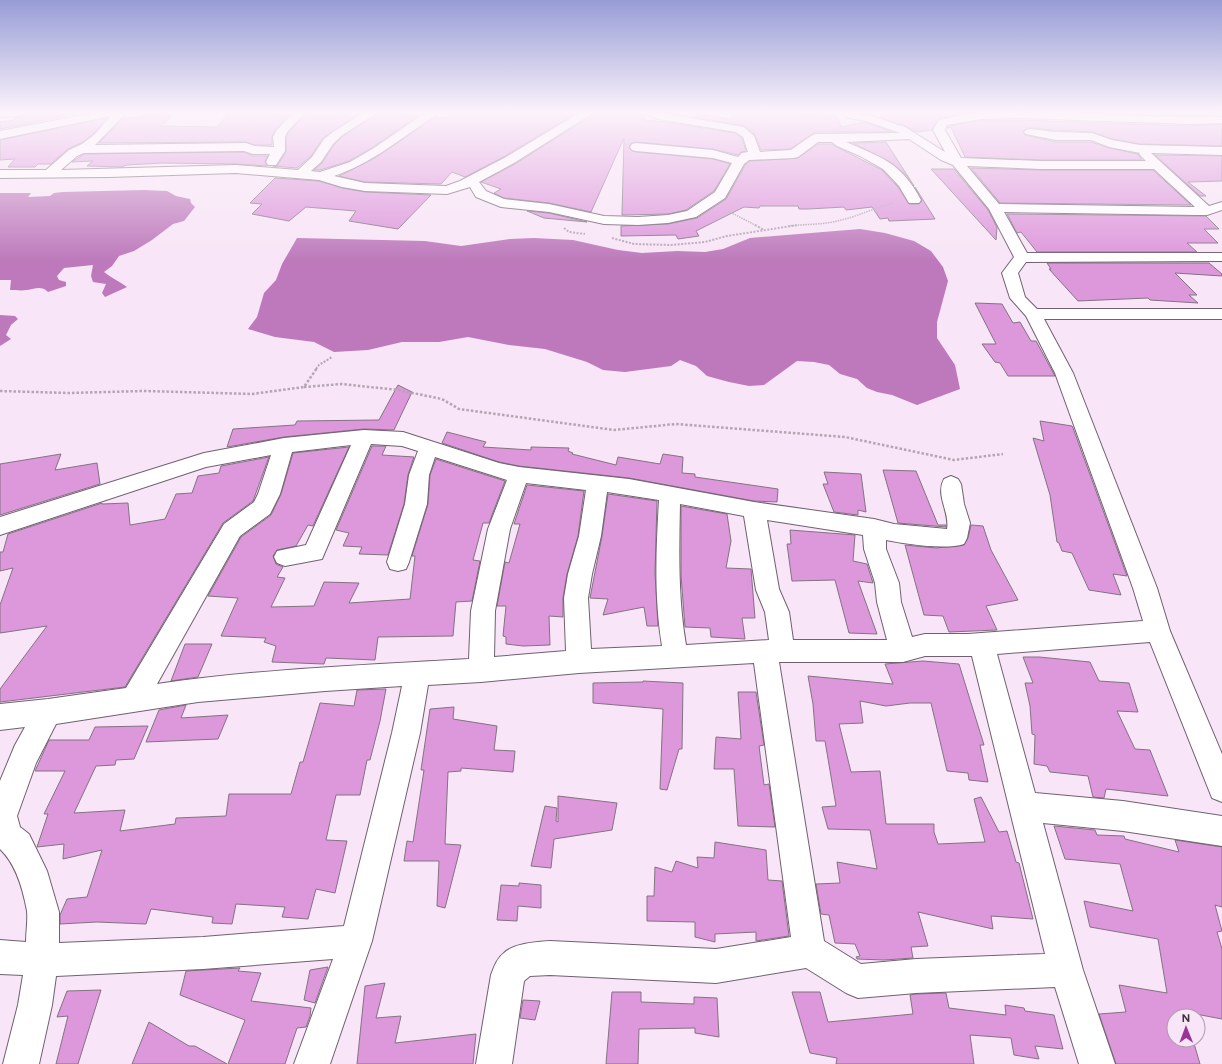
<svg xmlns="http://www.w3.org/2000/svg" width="1222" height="1064" font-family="Figtree,sans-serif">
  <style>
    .water { fill: #bd79bb }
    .building { fill: #dd97db; stroke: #837382 }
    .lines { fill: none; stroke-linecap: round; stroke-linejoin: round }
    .minor-casing { stroke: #716170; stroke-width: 2 }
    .path-far2 { stroke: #b3a5b2; stroke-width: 1.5; stroke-dasharray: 1.5 1; stroke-linecap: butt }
    .path-far1 { stroke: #b3a5b2; stroke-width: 2; stroke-dasharray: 2 1.5; stroke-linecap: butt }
    .path { stroke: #b3a5b2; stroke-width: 2.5; stroke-dasharray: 2.5 2; stroke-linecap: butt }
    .minor { fill: #fff; fill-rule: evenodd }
  </style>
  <rect width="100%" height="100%" fill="#f8e5f7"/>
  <g class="water">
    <path d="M144 190 167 191 176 196 190 199 191 203 195 207 184 221 173 224 152 240 134 251 119 256 112 266 104 272C111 278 119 281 127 287L105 297 102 293 106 284 93 282 91 276 93 265 64 268 57 276 59 280 66 282V286L48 292C41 285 35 289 27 290 21 291 16 290 10 290L11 280H0V193H31L28 197 50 196 54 193 63 192Z"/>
    <path d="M860 229 885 233 914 241 931 251 943 267 948 281 937 322V338L955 365 960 389 917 405 892 395 877 392 867 388 857 379 840 374 829 365 814 362 797 361 764 385 749 386 729 382 707 376 696 366 680 360 671 366 625 372 603 370 587 362 545 349 509 345 468 337 439 342H402L368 350 334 352 314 342 275 337 248 329 257 317 264 293 276 280 282 264 297 238 425 241 461 246 510 239 534 238 573 240 618 250 642 253 677 251 705 252 723 249 750 238Z"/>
    <path d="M0 315 15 316 18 319 11 325 6 335 11 339 0 346Z"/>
  </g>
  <g class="building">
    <path d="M37 113H81L0 129V122L15 120V118L23 115Z"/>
    <path d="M229 113H267L266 114 289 115 275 130 272 137V145H255L246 142 99 143 123 118 139 117 142 114 173 115 161 126 217 127Z"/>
    <path d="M341 113H360L323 138 311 156 297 168 273 166H277L286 152V137L288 133 305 115H339Z"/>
    <path d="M383 113 419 115 373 147 349 161 320 170H314L322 163 334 145 342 137 376 114 381 115Z"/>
    <path d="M450 113H576L505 156 465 177 452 172 441 184 365 182 339 176 375 158 436 117 446 118Z"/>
    <path d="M592 113H618L617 114 644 113V120L664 122 735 133 742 138 746 151 741 152 738 155 713 149 636 142 631 143 629 148 632 151 636 152 713 159 730 164 714 191 686 210 668 214 622 215 624 138 591 212 549 203 504 198 494 193 501 189 481 182 515 164 591 116Z"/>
    <path d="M696 113 730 119 734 113H786L837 116 841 127 865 122 892 132H815L790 149 761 150 755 135 745 126 692 117Z"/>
    <path d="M890 113H973L939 119 932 130 917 132 905 126 881 118 880 115H890Z"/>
    <path d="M1168 113 1175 115 1222 113V116H1198L1153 115Z"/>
    <path d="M102 119H106L93 134 81 143 68 149 51 164H38L35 167H8L15 159 0 160V140Z"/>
    <path d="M981 120H1020L1191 126 1222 124V146L1140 144 1112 139 1092 132 1056 130 1030 128 1023 131 1025 135 1056 142H1091L1109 148 1138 154 1142 160H1041L965 157 951 127 947 128 948 126Z"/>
    <path d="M886 142 914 186 907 176 890 162 853 143Z"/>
    <path d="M818 144H831L882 170 898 187 909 204H919L922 201 915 187 935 219 889 221 888 218 880 219 872 207 846 210 844 207 808 209H799L798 206H760L759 208 744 207 696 231 699 236 678 239 676 235 621 236V226L668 224 697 218 726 199 745 165 750 161 798 158Z"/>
    <path d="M244 152 253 156H268L265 161 267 166 236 164 162 163 127 165 121 167 87 166 93 161 72 162 84 154Z"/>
    <path d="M1155 155 1222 156V181L1188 182 1206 196H1200Z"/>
    <path d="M971 168 1041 170H1153L1191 205 1000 203Z"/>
    <path d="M931 169H954L988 210 997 227 996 240Z"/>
    <path d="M275 178 319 181 342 188 365 192 431 195 398 229 349 221 356 211 306 207 289 221 252 214 262 204 250 203Z"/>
    <path d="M527 211 549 213 587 222 544 218Z"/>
    <path d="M1007 214 1206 216 1219 229H1204L1218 243H1187L1197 252H1037L1021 232 1017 233Z"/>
    <path d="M1047 263H1209L1222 274V276L1175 273 1197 295H1189L1198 303 1150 300 1148 298 1078 301 1049 269H1051Z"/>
    <path d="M975 303 1002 304 1013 323 1020 322 1031 341H1036L1055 376H1008L1000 363 995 362 982 344H996Z"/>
    <path d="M398 385 412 392 394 430 364 429 284 437 227 447 233 429 295 425 297 421 379 420Z"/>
    <path d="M1040 421 1072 426 1073 428 1127 576 1113 574 1121 595 1089 590 1072 553 1062 551 1059 543 1057 542 1050 495 1033 438 1044 441Z"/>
    <path d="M447 432 486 442 483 447 531 450V447L569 448 568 451 573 453 572 454 616 465 618 457 660 464 663 454 683 457 682 473 695 474V477L778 489 777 502 754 501 629 478 519 466 499 462 442 443Z"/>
    <path d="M372 446H386L382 455 414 457 408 475 404 504 388 555 359 554 362 547 343 546 349 533 336 530Z"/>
    <path d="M349 447 313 526 308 525 296 546 277 550 273 556 276 564 283 567 277 577 285 578 271 607 314 606 324 582 359 583 349 603 410 599 415 556H412L428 504 430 475 436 459 505 481 489 523H483L473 560 480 561 472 601 456 602 453 636 378 637 375 660 326 658 324 664 272 662 276 646 264 642 266 638 221 636 238 598 208 596 241 537 271 515 281 494 293 453Z"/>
    <path d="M61 454 55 470 97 463 100 484 0 515V464Z"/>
    <path d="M269 457 253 501 223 523 125 687 0 702V689L47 626 0 633V605L13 568 0 571V552H3L8 534 102 503V504L128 503 130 525 165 519 176 494 192 493 198 476 219 473 221 466Z"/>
    <path d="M883 470 916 471 938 525H946V527L898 523Z"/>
    <path d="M824 472 861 474 866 512 858 510V515L834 512 823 484H828Z"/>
    <path d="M527 485 584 491 578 536 567 574 563 598V617L549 616 550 645 523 646 506 644V637L503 636 506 606H497L505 562 509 563 520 524H514Z"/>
    <path d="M608 494 657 501 655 573 658 626H647L644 607 603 615 608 599 590 598 602 536Z"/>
    <path d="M681 506 727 514 731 541 726 568 751 569 755 618H742L745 639 711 637 710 628 685 627 681 575Z"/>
    <path d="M971 525 983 526 991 550 1018 600 986 606 997 630 949 632 943 616 924 615 905 545 936 548 964 545 968 538Z"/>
    <path d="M790 530 855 535 853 561 867 564 873 583 858 581 877 634 849 633 835 580 792 581 787 544H791Z"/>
    <path d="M185 644H212L198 677 171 681Z"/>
    <path d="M1023 657H1039L1090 662 1099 681 1129 683 1138 712 1117 711 1135 749 1150 750 1168 796 1106 789 1104 798 1093 797 1088 776 1050 772 1047 766 1034 764 1035 735 1032 734 1030 706 1025 683H1033Z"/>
    <path d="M923 661 959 664 984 745H980L988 782 969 780 968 773 947 771 931 703H910L886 706 860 701 863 723 839 724 851 772 880 771 886 824H934V832L938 844 985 842 974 799 981 797 999 832 1007 831 1016 862 1019 863 1033 919 991 916 993 929 918 912 928 946 911 947 913 958 884 960 857 959 856 957 860 956 855 944 835 943 829 915 821 914 816 884 840 883 837 862 877 869 870 830 828 829 822 807 836 806 825 741H816L813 704 808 676 893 684 885 664Z"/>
    <path d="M643 681 683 683 682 749H679L667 790 660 789 663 709 593 703V683L643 682Z"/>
    <path d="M386 689 380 721 370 760H367L360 795H336L326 840 347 841 335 893 316 889 308 919 282 917 285 907 236 904 232 924 212 923 213 917 151 909 146 924 97 922 60 924V915L67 899 87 897 102 850 63 859 64 844 37 847 48 814H44L65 771H35L49 740H89L95 727 148 726 134 759 116 760 115 765 96 766 74 813 125 810 120 831 175 824 176 818 226 816 229 794H291L300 762H303L320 703 354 706 357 690Z"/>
    <path d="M738 692H756L764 745 759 746 764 785 769 784 775 827 738 826 734 769H714L716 737 741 739Z"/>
    <path d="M186 705 181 718 228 715 218 739 146 742 159 710Z"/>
    <path d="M454 707 453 719 497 726 494 750 515 751 513 772 461 768V771L448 772 445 844 461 845 445 908 437 906 439 861H404L407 841 413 842 424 770H421L430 709Z"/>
    <path d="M558 796 617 803 612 830 554 839 551 868 531 866 545 806 557 808 556 821 558 822Z"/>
    <path d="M1054 826 1095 830 1097 835 1124 836 1125 839 1179 852 1175 840 1222 847V907L1215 905 1222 931 1217 932 1222 949V1019L1185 1012 1186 1016H1174V1040H1193L1200 1064H1116L1099 1014 1126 1012 1119 985 1167 993 1158 939 1090 927 1084 901 1133 911 1120 864 1065 859Z"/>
    <path d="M715 842 766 850 768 880 782 881 789 936 756 941V932L715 934V942L695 937V922L647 921V896H654L655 867 672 872 676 861 698 868 697 857 714 858Z"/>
    <path d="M519 883 541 885V908L518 906 517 921 497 920 501 885 519 886Z"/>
    <path d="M328 967 315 1003 304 1000 310 970Z"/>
    <path d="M240 968 238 971 261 973 251 1001 311 1008 310 1016 306 1027 297 1028 285 1064H228L245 1020 180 995 186 971Z"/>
    <path d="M385 983 376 1018 401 1016 395 1043 476 1034 473 1064H357L365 986Z"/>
    <path d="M101 990 78 1064H56L68 1016 57 1017 67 991Z"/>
    <path d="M612 992H641V1002L694 1004V997L717 998 719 1037 695 1033V1028L639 1029 638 1064H606Z"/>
    <path d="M792 992H820L828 1022 913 1014 910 995 916 994 946 993 949 1008 1006 1015 1005 1005 1024 1008 1025 1011 1054 1015 1063 1049 1035 1046 1039 1059 1014 1055 1011 1038 970 1035 974 1064H836L837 1058 810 1053Z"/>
    <path d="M523 1000 540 1001 535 1020 520 1018Z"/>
    <path d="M149 1022 189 1046H195L227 1064H132Z"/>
  </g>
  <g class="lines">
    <g class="minor-casing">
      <g id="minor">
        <path d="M0 113H23L17 116 0 117Z"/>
        <path d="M94 113H126L95 145 246 143 255 146 274 147 273 137 276 131 293 113H305L287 132 285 137V151L276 165H268L266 162 270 154H253L244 151 84 153 77 156 61 170 236 165 298 170 312 157 324 139 333 132 363 113H375L374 115 341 136 333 144 321 162 311 171 320 172 350 162 374 148 425 113H437L436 115C402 137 373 163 334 176L365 183 446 186 460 181 506 157 579 113H591L590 115 514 163 479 182 486 191 504 199 549 204 604 216 638 217 668 215 687 211 715 192 732 163 713 158 636 151 632 150 630 147 632 144 636 143 713 150 738 157 742 153 748 152 743 137 736 132 658 119 647 115 646 113H660L744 127 754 136 760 152 791 150 811 136 815 134 900 133 866 121 848 118 843 113 868 115 905 127 945 152 933 130 939 120C970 112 1001 113 1033 113 1096 113 1159 118 1222 117V123L1191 124 1020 118 981 119 947 125 945 130 961 158 1041 161H1146L1139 154 1140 153 1109 147 1091 140H1056L1026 134 1024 132 1026 130 1030 129 1056 132 1092 133 1112 140 1140 145 1222 147V155L1151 153 1209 206 1222 202V210L1207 215H1196L1004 212 1027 253H1222V261L1026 262 1018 273 1025 297 1037 309H1222V319H1044L1073 373 1157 588 1170 631 1222 754V802L1212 798 1150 642 997 654 1035 793 1123 801 1222 816V846L1123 831 1043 823 1083 970 1115 1064H1079L1055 987 916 993 858 998 846 993 806 968 716 983 550 975 530 976 524 981 512 1064H476L491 975C494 967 497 958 504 953 514 943 537 942 550 941L716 949 791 937 754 663 579 673 481 682 428 685 420 733 372 941 330 1064H294L333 959 203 969 56 976 52 1005 39 1064H3L18 1005 23 975 0 974V940L26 942C26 932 28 921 27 911 23 889 16 864 0 849V781L15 745 25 727 0 730V704L48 699 126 688 224 524 254 502 258 494 271 455 206 467 0 535V517L204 453 284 438 364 430 403 432 499 463 519 467 629 479 754 502 874 519 894 524 947 529C950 512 935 495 944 479L951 476 958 479 961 484 964 504 970 523 967 538 964 544C946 550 905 544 886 540V549L899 583 901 602 912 637 925 634H968L1143 621 1133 588 1055 373 1026 316 1010 298 1002 273 1014 257 989 209 953 165 941 160 909 139 846 142C882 158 901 162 921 200L919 203H909L899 186 883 169 860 156 837 146 832 142H818L798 157 794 158 749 160 744 164 725 198 696 217 668 223 638 225 604 224 549 212 501 207 476 197 470 187 447 194 365 191 342 187 319 180 236 173 109 177 0 178V170H46L69 150 82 144 94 135 111 116 0 139V131ZM967 166 1041 169H1154L1195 207 999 204ZM371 444 402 446 418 451 409 475 405 504 387 562 390 569 398 571 406 569 409 562 427 504 429 475 435 457 507 480 488 529 471 611 469 659C365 665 260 669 157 684L240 536 270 514 280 494 292 452 351 445 306 545 277 551 274 557 277 563 285 566 322 559ZM526 483 586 490 579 536 568 574 564 598 566 651 494 657 495 611 510 529ZM607 492 659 500C656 550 654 597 662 646L591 649 588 598 592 574 601 536ZM680 504 744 516 756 590 765 612 769 640 686 645C678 598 679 552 680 504ZM767 520 863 535 864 549 875 583 877 602 887 640H793L789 612 779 589ZM925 656H972L1045 954 916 959 861 964 824 941 779 662H903ZM402 686 392 733 344 926 203 937 59 943V912L47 871 29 834 20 827 17 816 36 763 56 724 198 702 325 691Z"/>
      </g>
    </g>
    <g class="path-far2">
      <path d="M728 211 757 226"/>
      <path d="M788 226C805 224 824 225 841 220 859 216 876 207 894 203"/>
    </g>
    <g class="path-far1">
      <path d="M755 225 764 230"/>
      <path d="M564 228 569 232 585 234"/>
      <path d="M612 238 634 244 671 245 705 242 727 236 798 225"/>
      <path d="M316 369 319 365 332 357"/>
    </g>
    <g class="path">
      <path d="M304 387 342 384 398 390 442 399 459 409 614 430 676 424 845 437 954 460 1003 454"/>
      <path d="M0 391 69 393 144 391 252 394 304 387 317 368"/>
    </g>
    <use href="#minor" class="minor"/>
  </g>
  <linearGradient id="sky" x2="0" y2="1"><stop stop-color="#979cd6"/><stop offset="0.43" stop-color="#fcf3fb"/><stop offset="1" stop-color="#fcf3fb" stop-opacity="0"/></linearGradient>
  <rect width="1222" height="262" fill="url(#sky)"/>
  <g transform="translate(1186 1028) rotate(359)"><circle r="19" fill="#f8e5f7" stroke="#ac9eab"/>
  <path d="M0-3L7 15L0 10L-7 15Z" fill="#9a3499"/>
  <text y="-6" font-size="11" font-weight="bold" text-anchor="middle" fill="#3a3339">N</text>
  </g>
</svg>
